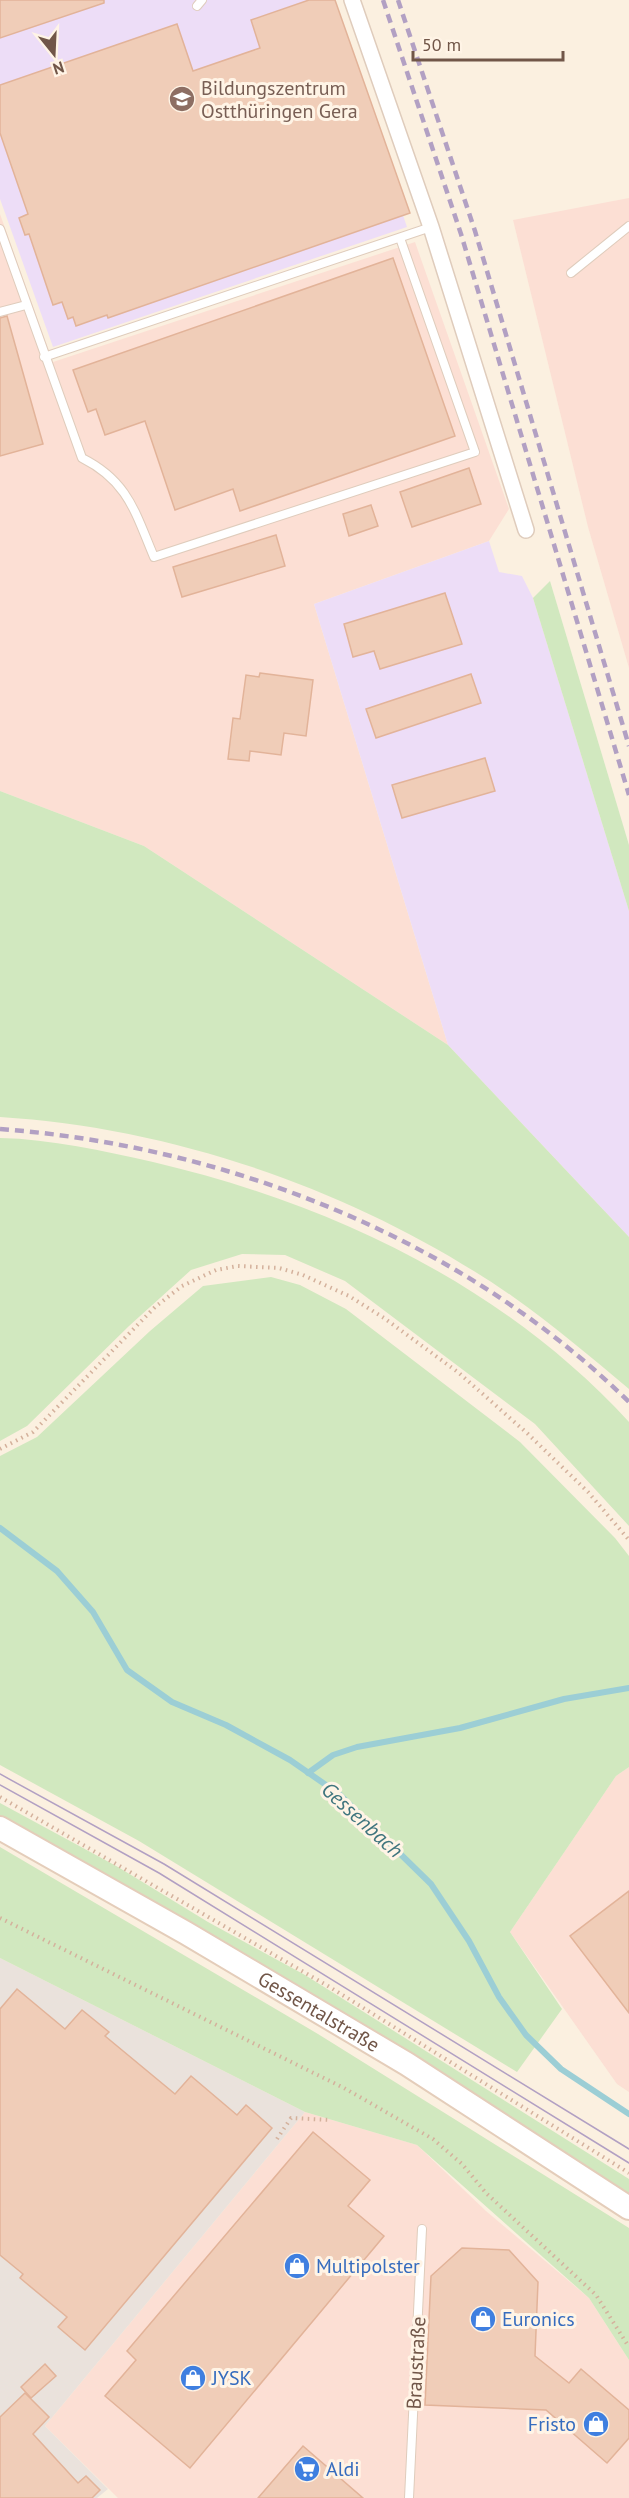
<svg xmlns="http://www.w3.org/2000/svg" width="629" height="2498" font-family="'PT Sans',sans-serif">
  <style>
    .commercial { fill: #fcdfd4 }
    .industrial { fill: #eae2dc }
    .education { fill: #edddf7 }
    .green { fill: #d1e8bf }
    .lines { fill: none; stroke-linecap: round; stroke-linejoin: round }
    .stream { stroke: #9cced5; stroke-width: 6 }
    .building { fill: #f0cdb8; stroke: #e2b399; stroke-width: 1.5 }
    .service-casing { stroke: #dfccbc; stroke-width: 10 }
    .minor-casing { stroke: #dfccbc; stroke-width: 18 }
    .secondary-casing { stroke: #e4cdba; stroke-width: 26 }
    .path { stroke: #d4b19c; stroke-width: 4; stroke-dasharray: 1.5 4.5; stroke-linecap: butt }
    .service { stroke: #fff; stroke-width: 8 }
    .minor { stroke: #fff; stroke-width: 15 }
    .secondary { stroke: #fff; stroke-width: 22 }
    .tram { stroke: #b2a0c3; stroke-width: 1.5 }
    .rail { stroke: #b2a0c3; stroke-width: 4.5; stroke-dasharray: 9 6; stroke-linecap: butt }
    .labels { text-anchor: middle; stroke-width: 6; stroke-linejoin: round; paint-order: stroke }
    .education-label { font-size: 20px; fill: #785e54; stroke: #fff4e6; text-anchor: start }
    .street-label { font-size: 20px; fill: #715648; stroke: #fff4e6 }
    .shop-label { font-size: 20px; fill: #366cbe; stroke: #fff4e6; text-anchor: start }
    .water-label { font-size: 21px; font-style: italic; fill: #3f757e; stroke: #fff4e6 }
  </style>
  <rect width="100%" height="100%" fill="#fbf0e0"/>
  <g class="commercial">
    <path d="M629 198V668L588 527 513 220Z"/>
    <path d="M0 214 53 362 415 242 509 509 489 541 314 604 448 1045 144 846 0 791Z"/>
    <path d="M629 1767V2092L617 2084 510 1932 616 1776Z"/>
    <path d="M305 2112 417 2145 486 2211 589 2298 629 2360V2498H118L45 2426Z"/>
  </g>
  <path class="industrial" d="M0 1958 305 2112 45 2426 108 2489 97 2498H0Z"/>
  <g class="education">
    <path d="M0 0H330L407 227 53 347 0 199Z"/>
    <path d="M489 541 499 572 522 576 533 598 629 911V1237L448 1045 314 604Z"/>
  </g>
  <g class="green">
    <path d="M550 581 629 845V911L533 598Z"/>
    <path d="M0 791 144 846 448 1045 629 1237V1389C591 1357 553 1325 512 1296 364 1194 179 1128 0 1117Z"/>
    <path d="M0 1138C51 1139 103 1151 153 1162 332 1204 503 1285 629 1422V1526L535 1424 345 1281 285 1255 242 1254 191 1270 129 1326 27 1426 0 1441Z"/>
    <path d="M271 1277 300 1285 346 1309 520 1442 615 1538 629 1556V1767L616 1776 510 1932 562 2009 517 2072 139 1841 0 1765V1456L37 1437 150 1331 203 1286Z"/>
    <path d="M0 1803 118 1867 208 1922 305 1975 629 2179V2197L0 1818Z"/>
    <path d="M0 1847 318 2034 629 2228V2360L589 2298 417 2145 305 2112 0 1958Z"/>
  </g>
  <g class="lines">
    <g class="stream">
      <path d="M0 1528 57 1571 93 1612 127 1670 172 1702 226 1725 290 1760 339 1794 431 1884 469 1941 499 1997 526 2035 561 2069 629 2114"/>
      <path d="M308 1773 333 1755 357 1747 460 1728 564 1699 629 1688"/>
    </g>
  </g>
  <g class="building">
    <path d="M0 0H104V3L0 38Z"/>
    <path d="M309 0H335L410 213 108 318 107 315 76 326 73 317 68 319 62 302 53 305 29 234 25 235 19 218 28 214 0 133V85L177 24 193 71 260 48 251 20Z"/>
    <path d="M393 258 455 436 240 511 233 489 175 510 145 421 105 435 96 409 88 412 73 370Z"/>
    <path d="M7 316 43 444 0 456V318Z"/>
    <path d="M469 468 481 504 412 527 400 492Z"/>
    <path d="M371 505 378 526 349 536 343 514Z"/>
    <path d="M276 535 285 566 182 597 173 567Z"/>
    <path d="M445 593 462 644 380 669 374 651 353 657 344 624Z"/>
    <path d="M260 673 313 680 306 736 284 733 281 755 250 751 249 761 228 759 233 718 240 719 246 675 259 677Z"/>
    <path d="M471 674 481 703 376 738 366 709Z"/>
    <path d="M485 758 495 791 402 818 392 785Z"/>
    <path d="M629 1891V2013L570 1936Z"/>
    <path d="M17 1989 65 2029 82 2010 109 2032 105 2036 175 2094 191 2076 237 2115 246 2105 272 2128 85 2350 58 2327 67 2317 20 2278 23 2274 0 2255V2009Z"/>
    <path d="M313 2132 370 2180 348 2206 384 2236 190 2468 105 2396 136 2360 127 2351Z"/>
    <path d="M462 2248 509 2250 538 2282 535 2356 569 2383 581 2369 629 2410V2438L607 2463 546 2410 425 2405 431 2276Z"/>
    <path d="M45 2364 56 2376 31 2398 21 2387Z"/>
    <path d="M25 2393 49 2417 33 2434 78 2483 86 2476 100 2490 92 2498H0V2417Z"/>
    <path d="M303 2446 363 2498H258Z"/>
  </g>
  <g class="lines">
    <g class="service-casing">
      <g id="service">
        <path d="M197 6 202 0"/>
        <path d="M0 229 82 458C128 481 135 512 154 557L475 452 400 238"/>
        <path d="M571 273 629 226"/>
        <path d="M0 312 26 305"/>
        <path d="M44 357 431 227"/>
        <path d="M409 2498 422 2229"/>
      </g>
    </g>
    <g class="minor-casing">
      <path id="minor" d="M352 0 431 227 526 530"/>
    </g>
    <g class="secondary-casing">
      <g id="secondary">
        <path id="s1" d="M0 1828 186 1933 407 2064 629 2208"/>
      </g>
    </g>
    <g class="path">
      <path d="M0 1449 33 1432 155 1307 182 1286 216 1270 238 1266 279 1268 303 1275 349 1296 384 1318 459 1373 528 1434 588 1492 629 1540"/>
      <path d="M0 1797 328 1986 629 2173"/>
      <path d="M0 1918 344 2088 433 2139 462 2164 486 2193 596 2295 629 2347"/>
      <path d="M277 2139 291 2118 331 2120"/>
    </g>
    <use href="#service" class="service"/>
    <use href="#minor" class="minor"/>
    <use href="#secondary" class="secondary"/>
    <g class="tram">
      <path d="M0 1774 164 1864 629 2149"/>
      <path d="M0 1785 159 1873 629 2163"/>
    </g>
    <g class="rail">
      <path d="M383 0 461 234 629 795"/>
      <path d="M398 0 475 231 629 746"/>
      <path d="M0 1129C229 1146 464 1240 629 1402"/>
    </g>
  </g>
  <defs>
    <g id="school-disc" transform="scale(1.35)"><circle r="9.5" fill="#8d6e63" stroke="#fff4e6"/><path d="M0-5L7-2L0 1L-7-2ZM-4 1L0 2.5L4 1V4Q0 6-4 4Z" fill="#fff"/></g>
    <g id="shop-disc" transform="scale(1.35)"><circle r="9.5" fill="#3f7fe0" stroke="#fff4e6"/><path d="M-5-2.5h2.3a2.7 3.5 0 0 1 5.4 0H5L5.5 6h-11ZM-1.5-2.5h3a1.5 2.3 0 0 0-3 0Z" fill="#fff"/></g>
    <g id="supermarket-disc" transform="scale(1.35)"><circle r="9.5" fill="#3f7fe0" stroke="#fff4e6"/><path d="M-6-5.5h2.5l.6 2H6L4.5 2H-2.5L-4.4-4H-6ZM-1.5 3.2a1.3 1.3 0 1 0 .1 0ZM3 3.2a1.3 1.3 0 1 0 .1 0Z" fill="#fff"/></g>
  </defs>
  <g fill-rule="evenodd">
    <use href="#school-disc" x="182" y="99"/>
    <use href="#shop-disc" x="297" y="2266"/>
    <use href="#shop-disc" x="483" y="2319"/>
    <use href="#shop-disc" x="193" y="2378"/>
    <use href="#shop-disc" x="596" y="2424"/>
    <use href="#supermarket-disc" x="307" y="2469"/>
  </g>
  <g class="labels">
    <g class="education-label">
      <text x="201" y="95">Bildungszentrum<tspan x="201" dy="23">Ostthüringen Gera</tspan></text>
    </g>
    <g class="street-label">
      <text dy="7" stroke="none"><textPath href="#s1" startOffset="368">Gessentalstraße</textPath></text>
      <text transform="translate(416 2363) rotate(-87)" y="7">Braustraße</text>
    </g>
    <g class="shop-label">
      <text x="316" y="2273">Multipolster</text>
      <text x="502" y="2326">Euronics</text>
      <text x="212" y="2385">JYSK</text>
      <text x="576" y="2431" text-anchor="end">Fristo</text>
      <text x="326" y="2476">Aldi</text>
    </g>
    <g class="water-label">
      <text transform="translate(362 1820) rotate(42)" y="7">Gessenbach</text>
    </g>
  </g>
  <g transform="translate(54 54) rotate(162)" stroke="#fff4e6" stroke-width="4.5" paint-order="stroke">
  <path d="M0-4.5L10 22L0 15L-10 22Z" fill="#715648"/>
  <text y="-9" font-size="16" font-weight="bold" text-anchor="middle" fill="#715648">N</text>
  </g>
  <path d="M413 51v9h150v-9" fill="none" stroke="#715648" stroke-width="3"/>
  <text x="422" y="51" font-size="18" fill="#715648" stroke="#fff4e6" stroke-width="4.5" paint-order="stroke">50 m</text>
</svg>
